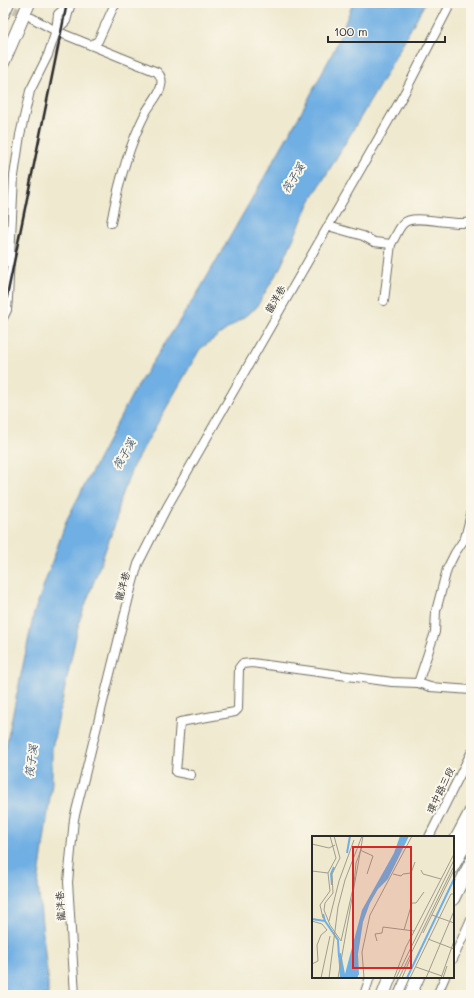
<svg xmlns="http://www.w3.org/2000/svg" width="474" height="998" font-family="Mali,'LXGW WenKai TC',sans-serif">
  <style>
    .water { fill: #70afe3; stroke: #4e6d87 }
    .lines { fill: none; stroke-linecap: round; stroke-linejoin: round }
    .minor-tunnel { stroke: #c8c3ae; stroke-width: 8; stroke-dasharray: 8 4; stroke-linecap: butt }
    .minor-casing { stroke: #706e64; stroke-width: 10 }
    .highway-casing { stroke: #706e64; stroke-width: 14 }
    .minor { stroke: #fff; stroke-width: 8 }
    .highway { stroke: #fff; stroke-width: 12 }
    .rail { stroke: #2b2b2b; stroke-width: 2.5 }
    .labels { text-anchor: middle; stroke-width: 4; stroke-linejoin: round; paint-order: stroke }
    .street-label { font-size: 10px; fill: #2b2b2b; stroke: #fbf7ec }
    .water-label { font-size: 11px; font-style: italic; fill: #43596b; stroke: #fbf7ec }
    .inset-river { fill: none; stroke: #70afe3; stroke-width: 2 }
    .inset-road { fill: none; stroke: #a19d8d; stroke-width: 1 }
    .view { fill: #d62828; fill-opacity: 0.15; stroke: #d62828; stroke-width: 2 }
    .inset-edge { fill: none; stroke: #2b2b2b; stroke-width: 2 }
  </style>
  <rect width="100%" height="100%" fill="#fbf7ec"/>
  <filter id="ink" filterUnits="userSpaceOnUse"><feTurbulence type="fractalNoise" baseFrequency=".025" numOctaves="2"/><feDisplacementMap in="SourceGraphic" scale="8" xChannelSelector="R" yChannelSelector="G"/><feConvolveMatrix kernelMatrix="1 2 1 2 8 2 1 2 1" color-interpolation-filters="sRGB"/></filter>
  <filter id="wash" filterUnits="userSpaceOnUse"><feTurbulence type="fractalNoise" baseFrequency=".012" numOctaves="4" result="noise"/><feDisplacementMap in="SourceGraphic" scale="16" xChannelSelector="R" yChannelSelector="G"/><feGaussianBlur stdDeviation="0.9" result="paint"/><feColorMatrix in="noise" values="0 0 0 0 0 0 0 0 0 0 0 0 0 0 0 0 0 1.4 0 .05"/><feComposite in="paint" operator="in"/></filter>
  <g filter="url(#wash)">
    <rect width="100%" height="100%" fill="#efe9cf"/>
    <path class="water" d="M353 3H425L381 83 310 202 281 266 256 308 200 349 133 466 121 499 115 524 79 622 52 748V783L38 885 48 982V995H3V760L34 613 67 519 134 391 200 289 301 113 335 48Z"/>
  </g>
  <g filter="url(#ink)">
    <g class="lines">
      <path class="minor-tunnel" d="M3 5 28 16"/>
      <g class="minor-casing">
        <g id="minor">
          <path d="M71 3 58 14 56 31 157 72C170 84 152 101 146 112 128 147 118 185 111 223"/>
          <path d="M32 18 56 31"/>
          <path d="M91 45 98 41 113 8 117 3"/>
          <path d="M328 226 363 236 374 242 391 244C396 237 398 228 404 223 414 213 454 227 471 222"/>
          <path d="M384 301 391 244"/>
          <path d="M3 318 7 310 8 298 14 176 20 135 30 91 48 55 56 31 66 21 71 3"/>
          <path d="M418 683 435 632 436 611 447 569 455 553 465 538 471 514"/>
          <path d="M191 775 176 772 180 722 235 712 238 709 239 668 242 664 252 663 392 682 418 683 430 687 471 690"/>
          <path d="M429 837 471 753"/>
          <path d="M453 858 471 824"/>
          <path d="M453 870 471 838"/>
          <path d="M453 959 471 919"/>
          <path d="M75 995 68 882 74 819 131 589 138 564 167 507 405 92 451 3"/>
          <path d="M364 995 370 977"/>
          <path d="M398 995 406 977"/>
          <path d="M437 995 445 977"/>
        </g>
      </g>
      <g class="highway-casing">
        <g id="highway">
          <path d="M3 14 8 3"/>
          <path d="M3 63 29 3"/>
          <path d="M453 845 471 811"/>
          <path d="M453 899 471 862"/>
          <path d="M383 995 390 977"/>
          <path d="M410 995 418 977"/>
        </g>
      </g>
      <use href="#minor" class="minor"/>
      <use href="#highway" class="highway"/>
      <g class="rail">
        <path d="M3 283 6 267"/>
        <path d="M3 316 67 3"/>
      </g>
    </g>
  </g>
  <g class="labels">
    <g class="street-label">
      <text transform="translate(275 299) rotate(-60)" y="4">龍洋巷</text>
      <text transform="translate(122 586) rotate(-75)" y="4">龍洋巷</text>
      <text transform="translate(440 790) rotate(-64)" y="4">環中路三段</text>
      <text transform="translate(60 906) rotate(-94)" y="4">龍洋巷</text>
    </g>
    <g class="water-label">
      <text transform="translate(293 178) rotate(-58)" y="4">筏子溪</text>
      <text transform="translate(124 454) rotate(-60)" y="4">筏子溪</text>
      <text transform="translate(31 761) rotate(-82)" y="4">筏子溪</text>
    </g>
  </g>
  <g transform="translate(312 836)">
    <rect width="142" height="142" fill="#efe9cf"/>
    <path d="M88 0H97L76 43 66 53 58 67 51 86 46 118 47 138 45 142H28L26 118 29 117 33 138 50 74 82 17Z" fill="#70afe3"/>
    <path class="inset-river" d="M35 17 38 0M20 49 19 38 22 31M0 83 13 85 11 78M13 85 26 104 27 121M95 142 142 43"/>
    <path class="inset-road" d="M22 0 28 22 20 38 21 57 13 67 12 74 18 89 29 105 42 48 44 27 50 11M0 8 17 12 23 9M48 14 61 20 55 38M109 34 111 38 129 43M0 35 16 37M81 38 89 40 91 38 99 37 103 26M120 79 142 87M11 82 8 69 18 55 16 37 24 22 18 0M0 85 10 88 15 94 9 99 5 109 6 125 0 128M17 85 27 45 42 4M92 94 100 67H104L112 56M111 97 142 34M116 103 142 113M65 105 63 98 70 97 71 91 102 95M104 131 130 140M9 142 18 100M17 142 26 71 33 44 50 0M26 142 51 0M52 142 50 116 58 79 100 0M82 142 94 111 142 18M84 142 142 24M87 142 142 30M90 142 99 121M98 142 139 58H142M114 142 142 75M129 142 142 105M131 142 135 130"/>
    <path class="view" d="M41 11H99V132H41Z"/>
    <rect width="142" height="142" class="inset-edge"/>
  </g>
  <rect width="474" height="998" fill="none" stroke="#fbf7ec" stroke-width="16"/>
  <path d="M328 36v6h117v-6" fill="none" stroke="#2b2b2b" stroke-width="2"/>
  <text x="334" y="36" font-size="12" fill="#2b2b2b" stroke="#fbf7ec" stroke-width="3" paint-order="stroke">100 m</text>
</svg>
